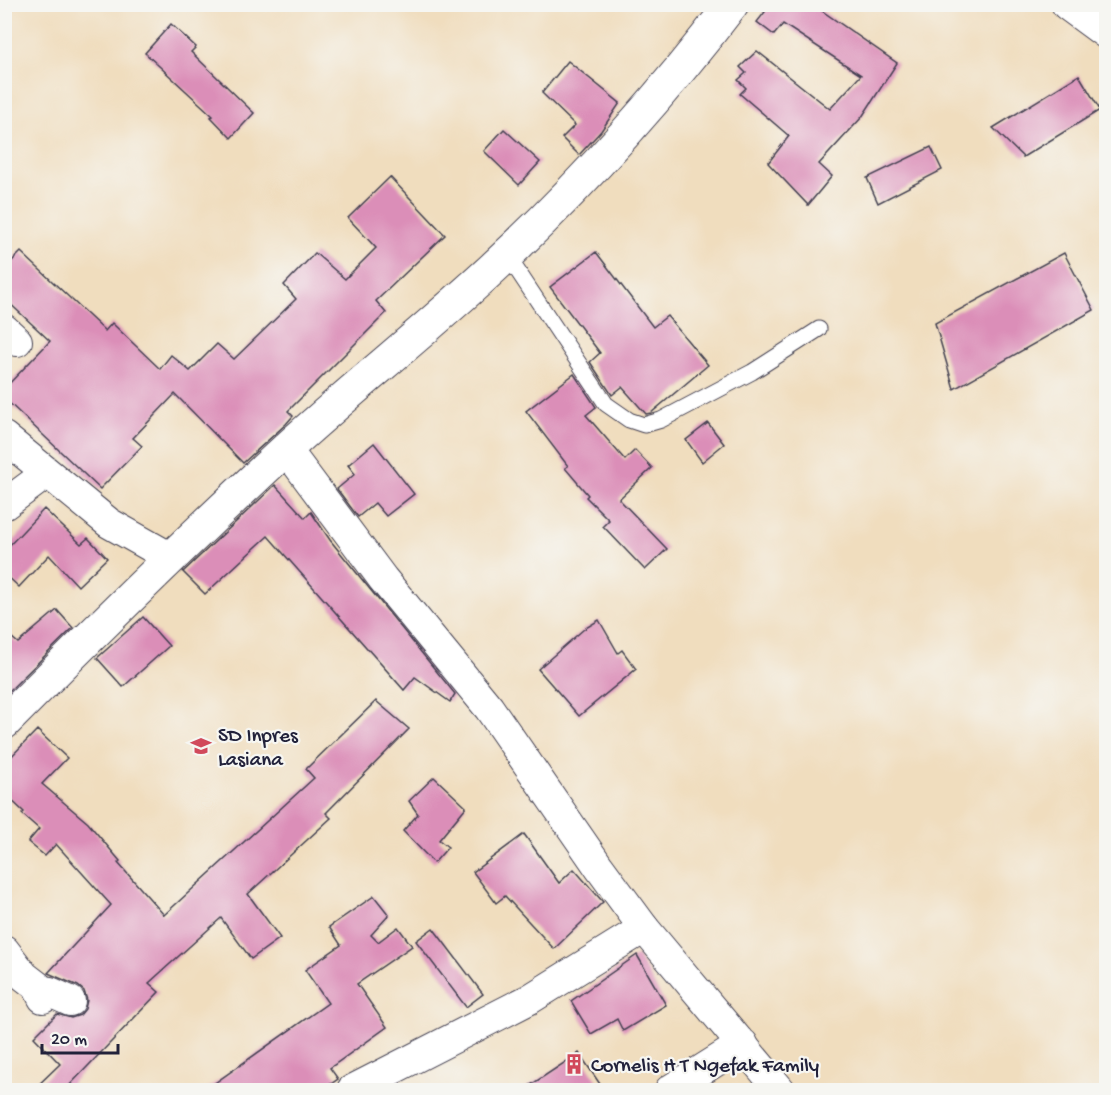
<svg xmlns="http://www.w3.org/2000/svg" width="1111" height="1095" font-family="'Gochi Hand',sans-serif">
  <style>
    .building { fill: #db8eb8 }
    .lines { fill: none; stroke-linecap: round; stroke-linejoin: round }
    .lane-casing { stroke: #413e4f; stroke-width: 17 }
    .street-casing { stroke: #413e4f; stroke-width: 32 }
    .secondary-casing { stroke: #413e4f; stroke-width: 35 }
    .highway-casing { stroke: #413e4f; stroke-width: 35 }
    .lane { stroke: #fff; stroke-width: 15 }
    .street { stroke: #fff; stroke-width: 30 }
    .secondary { stroke: #fff; stroke-width: 33 }
    .highway { stroke: #fff; stroke-width: 33 }
    .labels { text-anchor: middle; stroke-width: 4.5; stroke-linejoin: round; paint-order: stroke }
    .poi-label { font-size: 21px; fill: #22223b; stroke: #f6f6f2; text-anchor: start }
  </style>
  <rect width="100%" height="100%" fill="#f6f6f2"/>
  <filter id="ink" filterUnits="userSpaceOnUse"><feTurbulence type="fractalNoise" baseFrequency=".0167" numOctaves="2"/><feDisplacementMap in="SourceGraphic" scale="12" xChannelSelector="R" yChannelSelector="G"/><feConvolveMatrix kernelMatrix="1 2 1 2 8 2 1 2 1" color-interpolation-filters="sRGB"/></filter>
  <filter id="wash" filterUnits="userSpaceOnUse"><feTurbulence type="fractalNoise" baseFrequency=".008" numOctaves="4" result="noise"/><feDisplacementMap in="SourceGraphic" scale="24" xChannelSelector="R" yChannelSelector="G"/><feGaussianBlur stdDeviation="1.35" result="paint"/><feColorMatrix in="noise" values="0 0 0 0 0 0 0 0 0 0 0 0 0 0 0 0 0 1.4 0 .05"/><feComposite in="paint" operator="in"/></filter>
  <g filter="url(#wash)">
    <rect width="100%" height="100%" fill="#f0ddbe"/>
    <g id="blocks">
      <g class="building">
        <path d="M753 4H812L897 63 862 117 819 164 832 176 808 205 768 163 789 136 740 94 746 88 738 80 746 73 740 67 757 51 830 109 861 75 783 24 774 35 757 22 765 12Z"/>
        <path d="M171 24 196 47 191 52 254 113 231 138 211 117 213 116 145 53Z"/>
        <path d="M568 61 620 103 601 131 579 155 562 138 575 125 542 93Z"/>
        <path d="M1079 75 1100 110 1023 157 993 128Z"/>
        <path d="M504 129 540 162 519 185 484 151Z"/>
        <path d="M931 147 942 170 878 203 867 178Z"/>
        <path d="M390 177 445 235 376 301 386 313 288 411 293 416 286 424 243 463 175 394 133 438 142 446 100 489 4 398V389L50 341 4 298V269L21 252 105 331 112 323 160 369 171 355 190 371 217 344 234 359 296 299 284 285 315 253 345 279 376 248 348 218Z"/>
        <path d="M596 252 653 327 667 316 708 365 651 413 646 414 622 387 612 395 590 362 600 353 550 287Z"/>
        <path d="M1064 253 1094 310 954 389 935 323Z"/>
        <path d="M574 374 596 407 586 415 625 460 635 450 652 468 619 499 667 549 645 570 603 526 609 520 586 497 588 495 565 468 568 466 526 411Z"/>
        <path d="M708 423 724 444 702 462 686 440Z"/>
        <path d="M374 443 414 494 386 516 375 503 358 517 337 489 355 474 348 465Z"/>
        <path d="M275 485 305 518 311 512 330 540 455 694 450 702 415 677 404 690 268 536 205 594 183 572Z"/>
        <path d="M44 509 81 544 88 538 107 558 78 586 49 555 19 587 4 573V551Z"/>
        <path d="M57 610 73 628 4 696V631L18 643Z"/>
        <path d="M143 617 169 646 123 687 97 658Z"/>
        <path d="M599 620 618 653 622 650 636 669 579 716 538 669 584 629Z"/>
        <path d="M376 701 409 729 326 813 331 818 248 894 280 938 251 959 221 918 149 983 159 992 65 1090H33L60 1064 34 1037 57 1014 71 1018 80 1015 85 1009 87 1000 84 991 78 986 48 973 111 905 56 844 45 856 28 842 39 829 22 814 24 812 4 793V764L37 730 67 758 42 784 88 823 120 861 118 863 164 915 314 778 306 769Z"/>
        <path d="M434 777 466 807 439 840 448 847 434 863 403 831 418 814 409 801Z"/>
        <path d="M524 834 559 883 574 869 603 902 554 949 505 896 496 903 473 872Z"/>
        <path d="M374 896 389 915 371 935 378 942 398 927 412 946 357 984 387 1027 330 1068 338 1079 322 1090H205L328 1003 305 970 341 945 329 927Z"/>
        <path d="M433 928 483 994 466 1007 416 941Z"/>
        <path d="M637 955 666 1005 623 1031 617 1019 591 1034 571 1001Z"/>
        <path d="M579 1053 604 1090H523Z"/>
      </g>
    </g>
  </g>
  <g filter="url(#ink)">
    <use href="#blocks" fill-opacity="0" stroke="#413e4f" stroke-width="1.5"/>
    <g class="lines">
      <g class="lane-casing">
        <path id="lane" d="M507 255 606 404 629 420 644 425 661 420 752 372 819 329"/>
      </g>
      <g class="street-casing">
        <g id="street">
          <path d="M4 329 17 341"/>
          <path d="M4 437 109 523 171 558"/>
          <path d="M286 449 383 579 489 708 599 867 644 928 780 1090"/>
          <path d="M4 505 47 473"/>
          <path d="M4 950 24 976 37 986 43 998 50 992 70 1001"/>
          <path d="M352 1090 530 999 644 928"/>
          <path d="M670 1090 743 1044"/>
        </g>
      </g>
      <g class="secondary-casing">
        <path id="secondary" d="M4 723C96 630 189 539 285 450 358 383 437 322 509 253 590 176 664 93 732 4"/>
      </g>
      <g class="highway-casing">
        <path id="highway" d="M1068 4 1106 32"/>
      </g>
      <use href="#lane" class="lane"/>
      <use href="#street" class="street"/>
      <use href="#secondary" class="secondary"/>
      <use href="#highway" class="highway"/>
    </g>
  </g>
  <defs>
    <g id="school-bare" transform="scale(1.62)"><path d="M0-5L7-2L0 1L-7-2ZM-4 1L0 2.5L4 1V4Q0 6-4 4Z" fill="#d1495b" stroke="#f6f6f2" stroke-width="2.5" paint-order="stroke"/></g>
    <g id="building-bare" transform="scale(1.62)"><path d="M-4-6H4V6H1V3H-1V6H-4ZM-2.5-4.3h1.7v1.8h-1.7ZM.8-4.3h1.7v1.8H.8ZM-2.5-1h1.7V.8h-1.7ZM.8-1h1.7V.8H.8Z" fill="#d1495b" stroke="#f6f6f2" stroke-width="2.5" paint-order="stroke"/></g>
  </defs>
  <g fill-rule="evenodd">
    <use href="#school-bare" x="201" y="746"/>
    <use href="#building-bare" x="574" y="1064"/>
  </g>
  <g class="labels">
    <g class="poi-label">
      <text x="218" y="741">SD Inpres<tspan x="218" dy="24">Lasiana</tspan></text>
      <text x="591" y="1071">Cornelis H T Ngefak Family</text>
    </g>
  </g>
  <rect width="1111" height="1095" fill="none" stroke="#f6f6f2" stroke-width="24"/>
  <path d="M42 1044v9h76v-9" fill="none" stroke="#22223b" stroke-width="3"/>
  <text x="51" y="1044" font-size="18" fill="#22223b" stroke="#f6f6f2" stroke-width="4.5" paint-order="stroke">20 m</text>
</svg>
